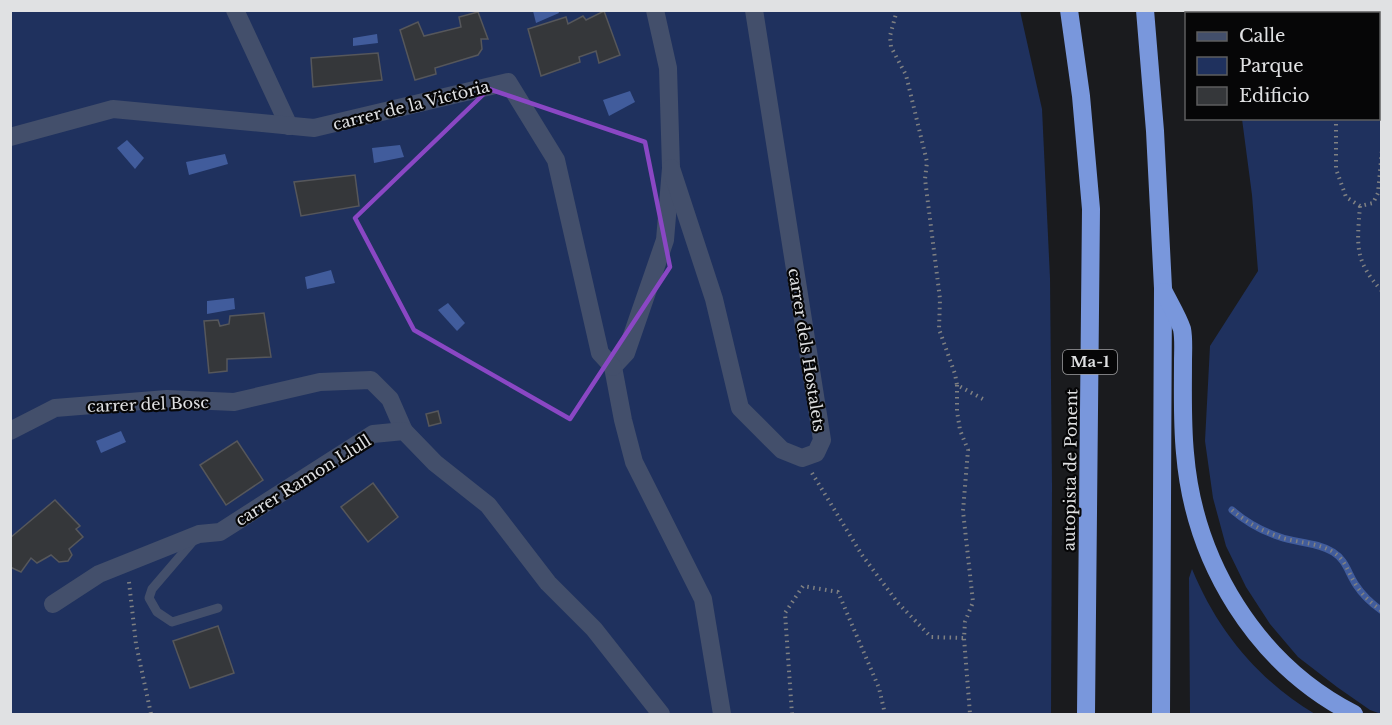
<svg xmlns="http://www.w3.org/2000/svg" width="1392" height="725" font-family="'Libre Baskerville',serif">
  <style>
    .green { fill: #1f315e }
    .water { fill: #415c9c }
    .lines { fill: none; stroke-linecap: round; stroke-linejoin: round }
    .stream { stroke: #415c9c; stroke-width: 7 }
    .building { fill: #35373a; stroke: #56575b; stroke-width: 1.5 }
    .path { stroke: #7f8082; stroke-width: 4; stroke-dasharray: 1.5 4.5; stroke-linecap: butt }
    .service { stroke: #434f6b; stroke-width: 9 }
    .minor { stroke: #434f6b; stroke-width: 18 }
    .motorway { stroke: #7997dc; stroke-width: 18 }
    .marked { fill: none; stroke: #8a47c4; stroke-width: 4.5; stroke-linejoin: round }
    .labels { text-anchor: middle; stroke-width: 4.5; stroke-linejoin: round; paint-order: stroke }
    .shield { fill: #060607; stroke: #9f9fa1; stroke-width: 1.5 }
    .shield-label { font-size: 15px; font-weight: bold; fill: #e0e1e3 }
    .street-label { font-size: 16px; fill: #e0e1e3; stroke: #060607 }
  </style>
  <rect width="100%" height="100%" fill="#1a1b1e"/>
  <g class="green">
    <path d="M10 11H1020L1042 109 1050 278 1052 486 1051 714H11Z"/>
    <path d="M1227 11H1381V714L1370 710 1337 687 1298 657 1270 624 1246 587 1226 546 1213 498 1205 441 1210 346 1258 271 1252 195 1242 119 1378 118V14H1228Z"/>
    <path d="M1192 569C1217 630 1258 680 1315 714H1190L1189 578Z"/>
  </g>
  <g class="water">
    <path d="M533 11H558L559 13 536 23Z"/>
    <path d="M377 34 378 43 353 46V38Z"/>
    <path d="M630 91 635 102 609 116 603 100Z"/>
    <path d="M127 140 144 158 135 169 117 148Z"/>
    <path d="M400 145 404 157 374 163 372 148Z"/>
    <path d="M225 154 228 164 189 175 186 162Z"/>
    <path d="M331 270 335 283 307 289 305 277Z"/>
    <path d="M234 298 235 309 207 314V301Z"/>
    <path d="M448 303 465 323 457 331 438 310Z"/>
    <path d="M121 431 126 442 101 453 96 441Z"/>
  </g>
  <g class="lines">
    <path class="stream" d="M1232 510C1246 522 1262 531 1280 537 1296 543 1317 542 1333 552 1346 560 1348 573 1356 585 1363 596 1371 603 1382 611"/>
  </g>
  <g class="building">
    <path d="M604 11 620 55 599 63 596 51 579 57 580 62 541 76 528 29 566 17 568 24 583 16 586 20Z"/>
    <path d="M478 12 488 39H481L482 49 478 55 435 68 436 74 415 80 400 30 418 22 424 36 461 27 459 17Z"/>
    <path d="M378 53 382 80 313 87 311 58Z"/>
    <path d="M355 175 359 206 301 216 294 182Z"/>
    <path d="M264 313 271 357 227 359V371L209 373 204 321 218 320 220 326 229 324 230 316Z"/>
    <path d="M438 411 441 423 429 426 426 414Z"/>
    <path d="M237 441 263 480 226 505 200 465Z"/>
    <path d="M373 483 398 517 368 542 341 507Z"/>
    <path d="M55 500 80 526 76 529 83 537 69 549 72 555 68 561 59 562 51 555 37 563 31 558 21 572 10 567V538Z"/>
    <path d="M218 626 234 673 190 688 173 641Z"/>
  </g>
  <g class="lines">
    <g class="path">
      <path d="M897 10 890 36 891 47 906 75 927 162 925 179 940 299 939 329 955 374 957 385 983 399"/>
      <path d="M1330 10V14"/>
      <path d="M1336 118V169L1346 197 1360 206 1373 203 1378 193 1382 150"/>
      <path d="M1360 206C1357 245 1354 261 1382 291"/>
      <path d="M957 385V411L960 430 968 450 963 511 973 602 965 622 964 638 970 714"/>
      <path d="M812 473 862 555 898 603 931 637 964 638"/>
      <path d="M1232 510C1246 522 1262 531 1280 537 1296 543 1317 542 1333 552 1346 560 1348 573 1356 585 1363 596 1371 603 1382 611"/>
      <path d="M129 582 136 644 151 714"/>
      <path d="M792 714 785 613 803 586 838 592 879 688 885 714"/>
    </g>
    <path class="service" d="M194 540 152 589 149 598 157 612 172 622 218 608"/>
    <g class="minor">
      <path d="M235 10 289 126"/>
      <path d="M655 10 668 68 671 168 665 240 626 353 613 367 623 420 634 462 703 599 722 714"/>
      <path d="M10 137 113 109 314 128 508 82 556 160 600 353 613 367"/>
      <path d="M671 168 714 299 740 408 782 450 802 458 816 453 822 440 754 10"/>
      <path d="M10 431 55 408 167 399 234 402 320 382 371 380 390 399 404 431"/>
      <path d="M53 604 99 574 199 534 220 532 373 434 404 431 435 463 488 505 548 583 594 629 661 714"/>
    </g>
    <g class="motorway">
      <path d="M1069 10 1081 96 1091 209 1086 714"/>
      <path d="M1145 10 1155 131 1163 288 1161 714"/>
      <path d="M1164 292C1170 304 1178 317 1182 329 1184 339 1183 351 1183 361 1183 392 1182 422 1185 453 1194 562 1256 664 1354 714"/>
    </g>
  </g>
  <path class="marked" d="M489 89 645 142 670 267 570 419 414 330 355 218Z"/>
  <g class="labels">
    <rect class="shield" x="1063" y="350" width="54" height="24" rx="4.5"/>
    <g class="shield-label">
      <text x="1090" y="367">Ma-1</text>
    </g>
    <g class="street-label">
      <text transform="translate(411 105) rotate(-14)" y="6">carrer de la Victòria</text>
      <text transform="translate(807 350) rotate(81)" y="6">carrer dels Hostalets</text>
      <text transform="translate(148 404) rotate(-2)" y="6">carrer del Bosc</text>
      <text transform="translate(1070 470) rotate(-89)" y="6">autopista de Ponent</text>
      <text transform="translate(303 480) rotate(-32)" y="6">carrer Ramon Llull</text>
    </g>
  </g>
  <rect width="1392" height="725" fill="none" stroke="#e0e1e3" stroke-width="24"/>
  <rect x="1185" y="12" width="195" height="108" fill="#060607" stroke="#5d5e5f" stroke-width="1.5"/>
  <rect x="1197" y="32" width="30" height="9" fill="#434f6b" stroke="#5d5e5f" stroke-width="1.5"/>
  <text x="1239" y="42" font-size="18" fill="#e0e1e3">Calle</text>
  <rect x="1197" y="57" width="30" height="18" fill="#1f315e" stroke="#5d5e5f" stroke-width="1.5"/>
  <text x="1239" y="72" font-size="18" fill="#e0e1e3">Parque</text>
  <rect x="1197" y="87" width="30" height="18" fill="#35373a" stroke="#5d5e5f" stroke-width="1.5"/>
  <text x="1239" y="102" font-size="18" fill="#e0e1e3">Edificio</text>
</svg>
